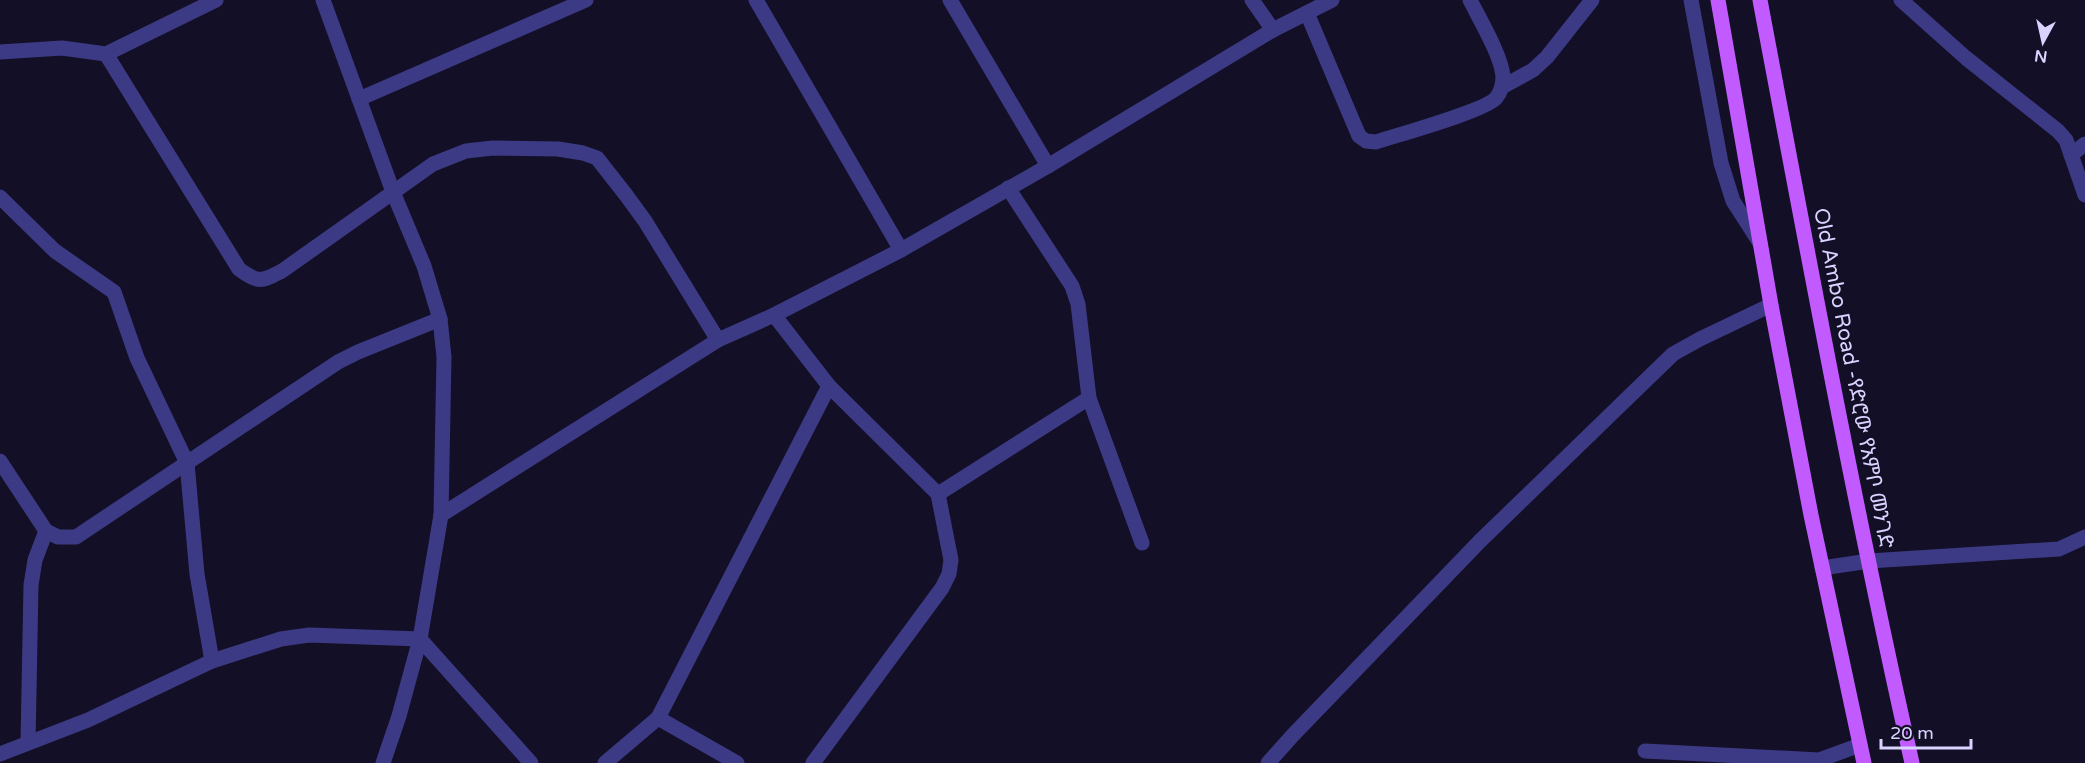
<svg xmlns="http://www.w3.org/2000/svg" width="2085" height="763" font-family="'Varela Round','Noto Sans Ethiopic',sans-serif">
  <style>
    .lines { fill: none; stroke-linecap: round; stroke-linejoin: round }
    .minor { stroke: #3d3a85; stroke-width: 15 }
    .primary { stroke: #c25bff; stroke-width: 15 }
    .labels { text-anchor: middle; stroke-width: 4.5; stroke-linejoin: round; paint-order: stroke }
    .street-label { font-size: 21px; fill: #d9d4ff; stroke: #130f26 }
  </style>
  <rect width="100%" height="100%" fill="#130f26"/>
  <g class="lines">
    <g class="minor">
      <path d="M323 0 393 192 424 266 440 319 444 357 441 515 420 639 399 716 383 763"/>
      <path d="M756 0 901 250"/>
      <path d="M950 0 1048 166"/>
      <path d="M1252 0 1273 30"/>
      <path d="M1691 0 1721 163 1733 201 1760 243"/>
      <path d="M1901 0 1966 58 2058 131 2066 140 2085 195"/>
      <path d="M1307 13 1359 136 1366 141 1376 142C1397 135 1485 111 1496 98 1501 92 1503 83 1503 76 1501 55 1480 20 1470 0"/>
      <path d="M0 52 62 48 106 54 216 0"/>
      <path d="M106 54 239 269C259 284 262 281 282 271L433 164 466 151 493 148 558 149 583 153 597 158 626 195 645 221 718 340"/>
      <path d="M1502 87 1533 70 1547 57 1592 0"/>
      <path d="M359 99 586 0"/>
      <path d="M2071 155 2085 144"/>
      <path d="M1008 188 1072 286 1078 304 1089 398 1142 543"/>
      <path d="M0 197 55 251 114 292 137 358 187 463 197 574 212 661"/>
      <path d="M774 315 829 386 938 494 1089 398"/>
      <path d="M0 461 46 531 58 537H76L338 362 358 352 440 319"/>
      <path d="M441 515 718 340 774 315 901 250 1048 166 1273 30 1332 0"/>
      <path d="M1822 568 1869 561 2059 549 2085 537"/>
      <path d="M658 718 737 763"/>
      <path d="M28 743 31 585 35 560 46 531"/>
      <path d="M1645 751 1819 760 1860 745"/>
      <path d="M0 754 88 720 212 661 281 639 309 635 420 639 531 763"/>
      <path d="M605 763 658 718 829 386"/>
      <path d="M813 763 942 588 949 574 951 560 938 494"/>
      <path d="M1268 763 1293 735 1480 541 1673 354 1700 339 1771 305"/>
    </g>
    <g class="primary">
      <path d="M1718 0 1771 305 1811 515 1864 763"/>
      <path d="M1760 0C1808 255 1855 510 1912 763"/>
    </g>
  </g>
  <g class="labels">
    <g class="street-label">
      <text transform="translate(1854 378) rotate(79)" y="7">Old Ambo Road -የድሮው የአምቦ መንገድ</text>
    </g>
  </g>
  <g transform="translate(2043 42) rotate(188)" stroke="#130f26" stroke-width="4.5" paint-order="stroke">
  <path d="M0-4.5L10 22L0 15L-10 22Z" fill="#d9d4ff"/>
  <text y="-9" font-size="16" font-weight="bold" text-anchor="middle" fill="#d9d4ff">N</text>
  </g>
  <path d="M1881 739v9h90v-9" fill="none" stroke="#d9d4ff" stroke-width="3"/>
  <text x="1890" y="739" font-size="18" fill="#d9d4ff" stroke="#130f26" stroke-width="4.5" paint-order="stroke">20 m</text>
</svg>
